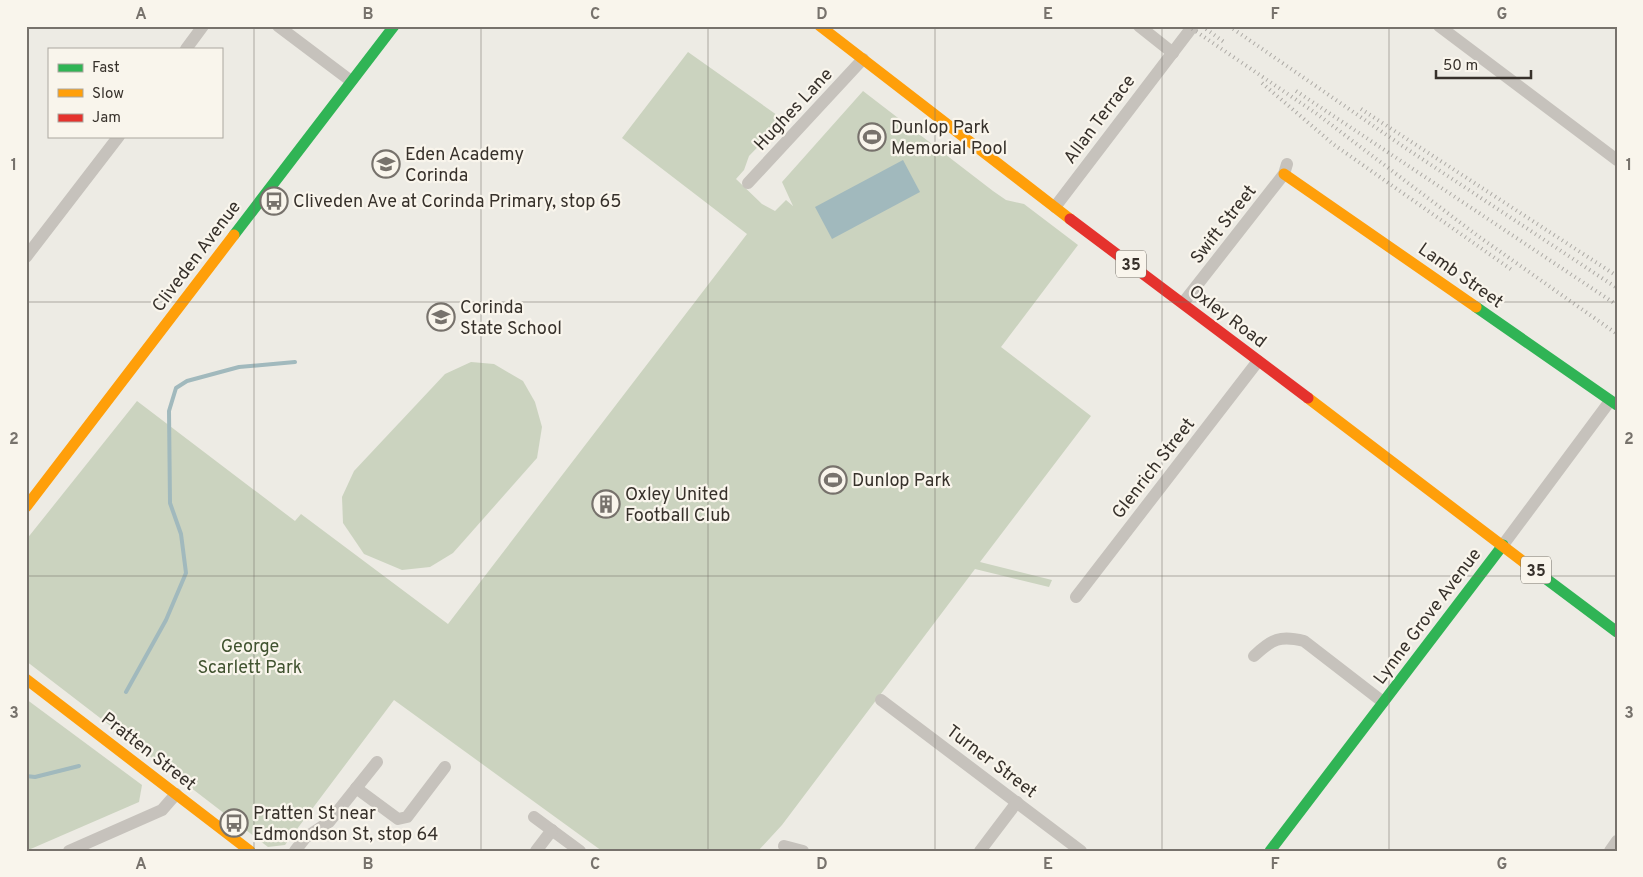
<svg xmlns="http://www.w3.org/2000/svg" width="1643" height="877" font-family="Overpass,sans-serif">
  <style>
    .green { fill: #cbd3bf }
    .water { fill: #a1b9bd }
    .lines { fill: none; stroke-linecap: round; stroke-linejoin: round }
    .stream { stroke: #a1b9bd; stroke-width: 4 }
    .street { stroke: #c6c2bc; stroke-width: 12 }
    .fast { stroke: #30b455; stroke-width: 11 }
    .slow { stroke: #ff9f0a; stroke-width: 11 }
    .jam { stroke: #e5322d; stroke-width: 11 }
    .rail { stroke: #aeaba6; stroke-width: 4; stroke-dasharray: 1 4; stroke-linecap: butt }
    .grid { fill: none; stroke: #77726c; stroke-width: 1; stroke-opacity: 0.55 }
    .labels { text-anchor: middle; stroke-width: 4.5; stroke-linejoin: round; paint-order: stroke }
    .shield { fill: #f9f5ec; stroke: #716c65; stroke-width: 1 }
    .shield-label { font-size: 16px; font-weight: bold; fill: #37312b }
    .street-label { font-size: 18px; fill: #37312b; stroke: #f9f5ec }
    .poi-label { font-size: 18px; fill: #37312b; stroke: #f9f5ec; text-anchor: start }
    .park-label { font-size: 18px; fill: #415330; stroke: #f9f5ec }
    .neatline { fill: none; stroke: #77726c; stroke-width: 2 }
    .grid-label { font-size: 16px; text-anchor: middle; font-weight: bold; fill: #77726c }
  </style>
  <rect width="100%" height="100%" fill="#edebe4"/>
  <g class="green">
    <path d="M688 52 784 120 749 156 744 170 736 179 762 204 775 211 786 200 793 206 782 182 863 91 993 191 1006 200 1024 204 1078 245 1001 347 1091 416 980 562 1052 580 1049 587 975 569 782 825 758 851H602L394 700 285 845 268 847 26 661V540L137 401 295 521 301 514 448 624 747 234 622 138Z"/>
    <path d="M471 362 494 364 523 381 535 402 542 427 537 458 453 553 430 567 402 570 364 554 343 523 342 497 354 471 445 374Z"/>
    <path d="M26 699 142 785 139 802 26 851Z"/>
  </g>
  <path class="water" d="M903 160 920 192 832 239 815 207Z"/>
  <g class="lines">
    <g class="stream">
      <path d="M126 692 166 620 186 573 181 534 170 503 169 411 176 388 187 381 239 367 295 362"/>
      <path d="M26 776 35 777 79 766"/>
    </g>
    <g class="street">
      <path d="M278 26 351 81"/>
      <path d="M1139 26 1173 53"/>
      <path d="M1439 26 1617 160"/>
      <path d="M186 49 203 26"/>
      <path d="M748 183 863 59"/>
      <path d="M1055 207 1193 26"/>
      <path d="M26 257 119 136"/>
      <path d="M1183 303 1284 174 1287 164"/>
      <path d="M1503 545 1610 401"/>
      <path d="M1076 597 1258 361"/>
      <path d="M1254 656C1272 639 1280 635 1304 641L1383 702"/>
      <path d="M881 700 1081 851"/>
      <path d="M356 788 398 819 407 817 445 767"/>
      <path d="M534 817 580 851"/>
      <path d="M784 846 803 851"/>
      <path d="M69 851 162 810 176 794"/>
      <path d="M295 851 305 838 329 822 377 762"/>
      <path d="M536 851 552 830"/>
      <path d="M980 851 1017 802"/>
      <path d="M1610 851 1617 841"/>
    </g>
    <g class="fast">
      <path d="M234 235 394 26"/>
      <path d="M1476 307 1617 405"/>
      <path d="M1525 563 1617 632"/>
      <path d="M1270 851 1503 545"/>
    </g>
    <g class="slow">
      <path d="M820 26 1070 219"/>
      <path d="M1284 174 1476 307"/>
      <path d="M1308 398 1525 563"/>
      <path d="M26 507 234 235"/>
      <path d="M26 679 250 851"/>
    </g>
    <path class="jam" d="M1070 219 1308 398"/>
    <g class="rail">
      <path d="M1188 26 1317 114 1478 236 1617 334"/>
      <path d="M1202 26 1224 42"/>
      <path d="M1229 26 1404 147 1617 288"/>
      <path d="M1262 83 1333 144 1512 270"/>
      <path d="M1296 91 1617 305"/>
      <path d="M1361 109 1617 276"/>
    </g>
  </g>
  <path class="grid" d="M254 26V851M481 26V851M708 26V851M935 26V851M1162 26V851M1389 26V851M26 302H1617M26 576H1617"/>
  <defs>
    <g id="stadium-ring" transform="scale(1.4375)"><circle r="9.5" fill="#f9f5ec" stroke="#77726c" stroke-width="1.5"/><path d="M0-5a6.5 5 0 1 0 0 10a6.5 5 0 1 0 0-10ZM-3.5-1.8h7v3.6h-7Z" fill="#77726c"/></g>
    <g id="school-ring" transform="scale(1.4375)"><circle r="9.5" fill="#f9f5ec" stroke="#77726c" stroke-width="1.5"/><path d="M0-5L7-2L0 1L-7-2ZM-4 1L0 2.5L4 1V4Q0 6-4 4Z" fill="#77726c"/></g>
    <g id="bus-ring" transform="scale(1.4375)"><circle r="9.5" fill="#f9f5ec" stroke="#77726c" stroke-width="1.5"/><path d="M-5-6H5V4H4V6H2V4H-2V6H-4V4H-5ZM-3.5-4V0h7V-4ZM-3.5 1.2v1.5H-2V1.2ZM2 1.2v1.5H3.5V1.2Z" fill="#77726c"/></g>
    <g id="building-ring" transform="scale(1.4375)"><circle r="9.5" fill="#f9f5ec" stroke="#77726c" stroke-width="1.5"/><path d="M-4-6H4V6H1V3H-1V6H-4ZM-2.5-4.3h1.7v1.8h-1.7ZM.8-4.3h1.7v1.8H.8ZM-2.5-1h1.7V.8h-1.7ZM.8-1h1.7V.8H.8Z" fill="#77726c"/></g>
  </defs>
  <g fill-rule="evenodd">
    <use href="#stadium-ring" x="872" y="137"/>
    <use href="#school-ring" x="386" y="164"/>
    <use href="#bus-ring" x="274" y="201"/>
    <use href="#school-ring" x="441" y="317"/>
    <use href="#stadium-ring" x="833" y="480"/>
    <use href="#building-ring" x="606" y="504"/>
    <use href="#bus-ring" x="234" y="823"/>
  </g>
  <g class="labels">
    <g class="shield">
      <rect x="1116" y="250.5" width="30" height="27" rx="4"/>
      <rect x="1521" y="556.5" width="30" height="27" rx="4"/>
    </g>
    <g class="shield-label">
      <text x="1131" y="270">35</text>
      <text x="1536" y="576">35</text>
    </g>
    <g class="street-label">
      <text transform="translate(793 109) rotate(-47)" y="6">Hughes Lane</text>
      <text transform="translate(1099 119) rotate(-53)" y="6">Allan Terrace</text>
      <text transform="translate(1223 224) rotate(-52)" y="6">Swift Street</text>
      <text transform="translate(196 256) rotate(-53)" y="6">Cliveden Avenue</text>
      <text transform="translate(1461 275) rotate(35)" y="6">Lamb Street</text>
      <text transform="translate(1228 316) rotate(37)" y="6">Oxley Road</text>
      <text transform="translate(1153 468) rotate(-52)" y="6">Glenrich Street</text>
      <text transform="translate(1427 616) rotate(-53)" y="6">Lynne Grove Avenue</text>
      <text transform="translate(149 751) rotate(38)" y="6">Pratten Street</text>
      <text transform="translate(992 761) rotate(37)" y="6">Turner Street</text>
    </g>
    <g class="poi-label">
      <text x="891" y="133">Dunlop Park<tspan x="891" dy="21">Memorial Pool</tspan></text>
      <text x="405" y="160">Eden Academy<tspan x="405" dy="21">Corinda</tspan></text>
      <text x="293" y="207">Cliveden Ave at Corinda Primary, stop 65</text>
      <text x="460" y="313">Corinda<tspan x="460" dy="21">State School</tspan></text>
      <text x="852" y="486">Dunlop Park</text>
      <text x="625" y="500">Oxley United<tspan x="625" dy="21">Football Club</tspan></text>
      <text x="253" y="819">Pratten St near<tspan x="253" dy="21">Edmondson St, stop 64</tspan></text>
    </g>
    <g class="park-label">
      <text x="250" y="652">George<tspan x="250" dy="21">Scarlett Park</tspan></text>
    </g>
  </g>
  <rect width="1643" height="877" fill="none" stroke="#f9f5ec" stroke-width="55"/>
  <rect x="48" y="48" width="175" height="90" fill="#f9f5ec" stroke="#aba79f"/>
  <rect x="58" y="64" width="25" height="8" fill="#30b455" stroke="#aba79f"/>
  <text x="92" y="72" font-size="15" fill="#37312b">Fast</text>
  <rect x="58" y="89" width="25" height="8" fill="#ff9f0a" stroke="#aba79f"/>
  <text x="92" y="98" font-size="15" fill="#37312b">Slow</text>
  <rect x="58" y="114" width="25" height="8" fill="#e5322d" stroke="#aba79f"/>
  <text x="92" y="122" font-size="15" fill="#37312b">Jam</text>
  <path d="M1436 70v8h95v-8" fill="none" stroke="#37312b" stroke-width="2.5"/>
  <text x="1443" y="70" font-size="15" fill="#37312b" stroke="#f9f5ec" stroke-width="4" paint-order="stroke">50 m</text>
  <rect x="28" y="28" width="1588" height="822" class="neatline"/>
  <g class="grid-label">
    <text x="141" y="19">A</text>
    <text x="368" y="19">B</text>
    <text x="595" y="19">C</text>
    <text x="822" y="19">D</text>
    <text x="1048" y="19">E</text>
    <text x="1275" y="19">F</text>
    <text x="1502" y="19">G</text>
    <text x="14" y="170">1</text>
    <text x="1629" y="170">1</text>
    <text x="14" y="444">2</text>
    <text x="1629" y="444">2</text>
    <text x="14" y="718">3</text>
    <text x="1629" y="718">3</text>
    <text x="141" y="869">A</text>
    <text x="368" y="869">B</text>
    <text x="595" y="869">C</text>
    <text x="822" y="869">D</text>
    <text x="1048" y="869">E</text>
    <text x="1275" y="869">F</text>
    <text x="1502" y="869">G</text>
  </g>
</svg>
